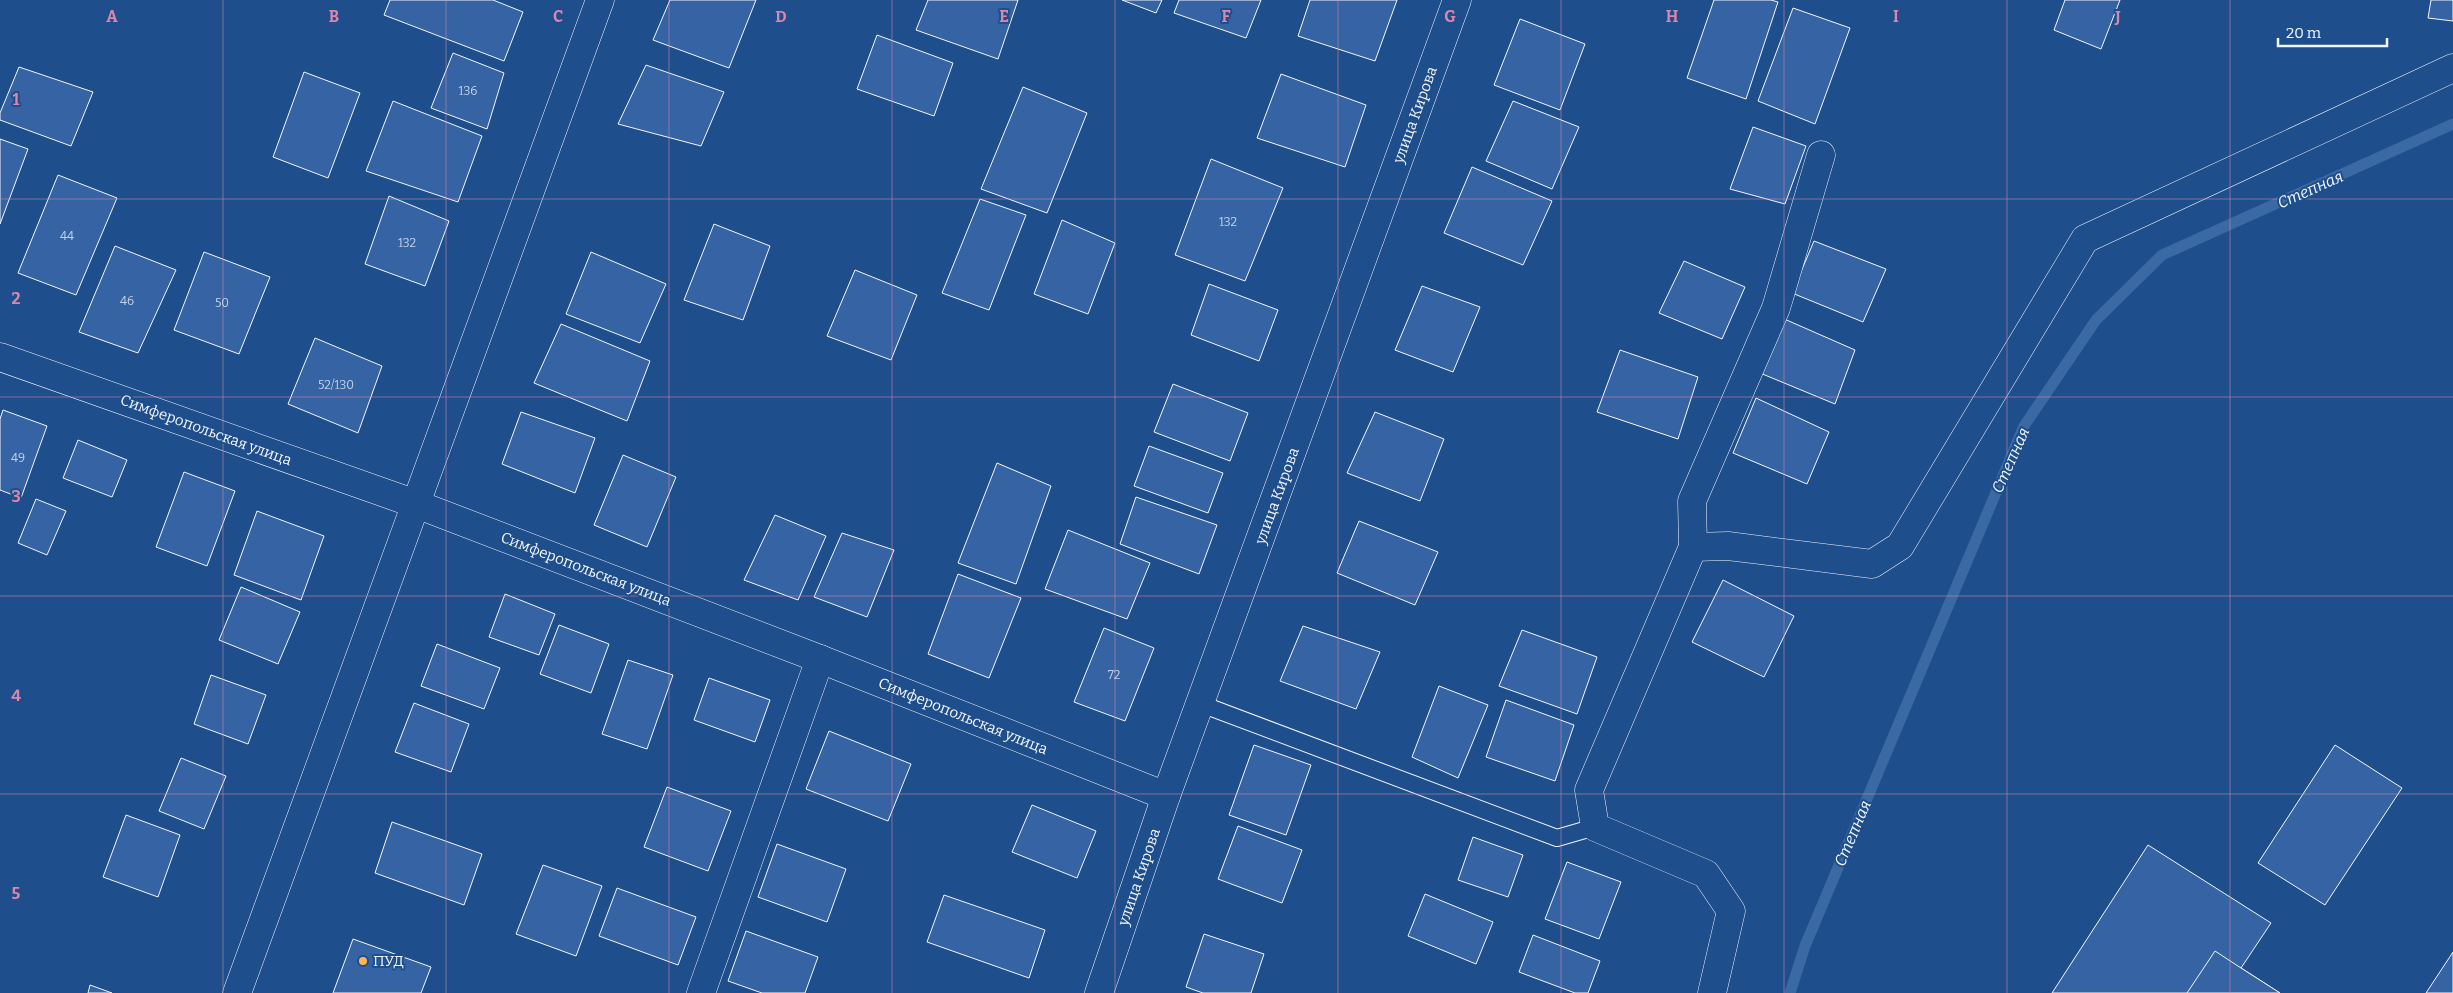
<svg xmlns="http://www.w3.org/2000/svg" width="2453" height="993" font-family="Bitter,serif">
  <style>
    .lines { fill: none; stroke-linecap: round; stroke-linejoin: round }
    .stream { stroke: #3b69a3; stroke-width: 11 }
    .building { fill: #3563a3; stroke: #f2f6ff }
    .lane-casing { stroke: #f2f6ff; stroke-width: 18 }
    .street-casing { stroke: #f2f6ff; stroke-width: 29 }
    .secondary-casing { stroke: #f2f6ff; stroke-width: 29 }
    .lane { stroke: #1f4e8c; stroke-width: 16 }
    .street { stroke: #1f4e8c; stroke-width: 28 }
    .secondary { stroke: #1f4e8c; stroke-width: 28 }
    .grid { fill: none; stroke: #da87ad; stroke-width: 1; stroke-opacity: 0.55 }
    .poi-dot { fill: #ffb74d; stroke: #1f4e8c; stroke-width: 2 }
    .labels { text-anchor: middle; stroke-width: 4; stroke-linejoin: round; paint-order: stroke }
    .number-label { font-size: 12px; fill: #c3d1e8 }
    .street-label { font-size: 15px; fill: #f2f6ff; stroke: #1f4e8c }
    .poi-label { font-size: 15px; fill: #f2f6ff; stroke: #1f4e8c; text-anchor: start }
    .water-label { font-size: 16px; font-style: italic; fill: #f2f6ff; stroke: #1f4e8c }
    .grid-label { font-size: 16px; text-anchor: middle; font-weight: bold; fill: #da87ad; stroke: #1f4e8c; stroke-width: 4; stroke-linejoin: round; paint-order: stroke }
  </style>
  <rect width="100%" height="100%" fill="#1f4e8c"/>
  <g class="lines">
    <path class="stream" d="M1790 993 1805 946 2024 426 2096 320 2162 255 2453 124"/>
  </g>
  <g class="building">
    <path d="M390 0H493L523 12 504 61 384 15Z"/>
    <path d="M670 0H756L729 68 653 40Z"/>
    <path d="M928 0H1018L998 59 916 30Z"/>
    <path d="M1122 0H1162L1156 13Z"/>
    <path d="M1179 0H1261L1246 38 1174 13Z"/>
    <path d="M1310 0H1397L1375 61 1298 36Z"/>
    <path d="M1714 0H1771L1778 2 1746 99 1687 78Z"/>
    <path d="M2065 0H2120L2101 49 2054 30Z"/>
    <path d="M2431 0H2453V21L2428 18Z"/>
    <path d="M1793 8 1850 28 1815 124 1758 101Z"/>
    <path d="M1520 19 1585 44 1560 110 1494 85Z"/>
    <path d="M877 35 953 63 934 116 857 89Z"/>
    <path d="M453 53 504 73 487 129 431 108Z"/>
    <path d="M646 65 724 92 701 146 618 124Z"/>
    <path d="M19 67 93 92 71 146 0 120V113Z"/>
    <path d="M304 72 360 93 328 178 273 157Z"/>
    <path d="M1281 74 1366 105 1345 167 1257 138Z"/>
    <path d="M1023 87 1087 113 1047 213 981 189Z"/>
    <path d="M393 101 482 136 458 202 366 171Z"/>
    <path d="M1513 101 1579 127 1552 189 1486 161Z"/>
    <path d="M1753 127 1806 146 1785 204 1730 189Z"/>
    <path d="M0 139 28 149 0 224Z"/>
    <path d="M1211 159 1283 188 1245 281 1175 255Z"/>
    <path d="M1472 167 1552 201 1523 265 1444 233Z"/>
    <path d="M58 175 117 198 76 295 18 273Z"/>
    <path d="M389 196 449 221 425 286 365 264Z"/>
    <path d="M980 199 1026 215 989 310 942 293Z"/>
    <path d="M1062 220 1115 243 1088 314 1034 294Z"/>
    <path d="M714 224 770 246 743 320 684 300Z"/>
    <path d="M1814 241 1886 269 1863 322 1792 293Z"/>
    <path d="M115 246 176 270 138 353 79 332Z"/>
    <path d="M204 252 270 277 239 354 174 330Z"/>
    <path d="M591 252 666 284 640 343 566 314Z"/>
    <path d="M1684 261 1745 287 1722 339 1659 313Z"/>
    <path d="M855 270 917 295 891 360 827 336Z"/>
    <path d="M1209 284 1278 310 1259 361 1191 335Z"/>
    <path d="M1422 286 1480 307 1453 372 1395 350Z"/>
    <path d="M1782 318 1855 350 1835 404 1760 373Z"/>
    <path d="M561 324 650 361 627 421 534 383Z"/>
    <path d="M315 338 382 366 358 433 288 404Z"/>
    <path d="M1620 350 1698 377 1678 439 1597 412Z"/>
    <path d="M1173 384 1248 413 1230 461 1154 432Z"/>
    <path d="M1756 398 1829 432 1807 484 1733 453Z"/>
    <path d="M3 410 47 426 21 498 0 490V419Z"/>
    <path d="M521 412 595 438 575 493 502 464Z"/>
    <path d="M1375 412 1444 439 1420 501 1347 473Z"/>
    <path d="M78 440 127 460 112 497 63 478Z"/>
    <path d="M1149 446 1223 473 1208 513 1134 486Z"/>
    <path d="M623 455 676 477 647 547 594 525Z"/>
    <path d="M997 463 1051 486 1016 584 958 563Z"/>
    <path d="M184 472 235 491 207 566 156 547Z"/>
    <path d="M1136 497 1217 525 1199 574 1120 544Z"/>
    <path d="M36 499 66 511 47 555 18 543Z"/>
    <path d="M257 511 324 536 301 600 234 575Z"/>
    <path d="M775 515 826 536 798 600 744 580Z"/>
    <path d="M1359 521 1438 552 1415 605 1337 573Z"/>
    <path d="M1068 530 1150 563 1127 619 1045 589Z"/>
    <path d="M842 533 894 550 867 617 814 597Z"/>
    <path d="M958 574 1021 598 989 678 928 654Z"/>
    <path d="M1723 580 1794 616 1764 677 1692 642Z"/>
    <path d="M241 587 300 612 278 664 219 640Z"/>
    <path d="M505 594 555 614 539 655 489 637Z"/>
    <path d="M559 625 609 644 591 693 540 674Z"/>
    <path d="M1303 626 1380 652 1356 709 1280 681Z"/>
    <path d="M1104 628 1154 648 1125 721 1074 702Z"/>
    <path d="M1522 630 1597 657 1577 714 1499 686Z"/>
    <path d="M437 644 500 668 484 709 421 686Z"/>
    <path d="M628 660 673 675 647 749 602 734Z"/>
    <path d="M211 675 266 695 248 744 194 724Z"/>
    <path d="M709 678 770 700 755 742 694 720Z"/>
    <path d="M1439 686 1488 705 1458 778 1412 757Z"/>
    <path d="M1506 700 1574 725 1555 781 1486 757Z"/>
    <path d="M414 703 469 724 451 772 395 752Z"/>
    <path d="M829 731 911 764 888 821 806 789Z"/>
    <path d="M1254 745 1311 765 1286 835 1229 815Z"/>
    <path d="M2335 745 2402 788 2325 905 2258 863Z"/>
    <path d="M181 758 226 776 204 829 159 811Z"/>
    <path d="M667 787 731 811 708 871 644 847Z"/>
    <path d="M1032 805 1096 831 1077 878 1012 852Z"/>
    <path d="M126 815 180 835 158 897 103 877Z"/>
    <path d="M392 822 482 854 464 905 375 873Z"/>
    <path d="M1238 826 1302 850 1282 903 1218 879Z"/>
    <path d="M1473 837 1523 855 1508 897 1458 880Z"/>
    <path d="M777 844 846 869 827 922 758 897Z"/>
    <path d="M2148 845 2271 923 2241 968 2280 993H2052Z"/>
    <path d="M1567 862 1621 882 1599 939 1545 919Z"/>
    <path d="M543 865 602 886 576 956 516 934Z"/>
    <path d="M617 888 696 917 678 965 599 936Z"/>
    <path d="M1425 894 1493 922 1476 964 1408 936Z"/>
    <path d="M944 895 1045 930 1029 978 927 942Z"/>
    <path d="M746 931 818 957 805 993H762L728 981Z"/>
    <path d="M1204 934 1264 954 1251 993H1203L1186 987Z"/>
    <path d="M1533 935 1600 961 1588 993H1575L1519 972Z"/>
    <path d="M353 939 431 967 421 993H333Z"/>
    <path d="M2215 951 2241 968 2280 993H2187Z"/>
    <path d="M2453 952V993H2426Z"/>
    <path d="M90 985 112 993H88Z"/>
  </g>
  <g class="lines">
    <g class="lane-casing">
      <path id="lane" d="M1201 704 1557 838 1595 827"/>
    </g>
    <g class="street-casing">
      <g id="street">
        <path d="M0 357 416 504 820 659 1166 796"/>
        <path d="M1693 547 1692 501 1776 308 1821 155"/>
        <path d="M701 993 820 659"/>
        <path d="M1099 993 1166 796 1457 0"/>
        <path d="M1712 993 1731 911 1706 874 1595 827 1589 790 1693 547 1728 546 1872 564 1900 546 2085 239 2453 68"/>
      </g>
    </g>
    <g class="secondary-casing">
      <path id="secondary" d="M237 993 600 0"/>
    </g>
    <use href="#lane" class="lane"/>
    <use href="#street" class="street"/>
    <use href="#secondary" class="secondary"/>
  </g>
  <path class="grid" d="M223 0V993M446 0V993M669 0V993M892 0V993M1115 0V993M1338 0V993M1561 0V993M1784 0V993M2007 0V993M2230 0V993M0 199H2453M0 397H2453M0 596H2453M0 794H2453"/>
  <circle class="poi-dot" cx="363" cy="961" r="5"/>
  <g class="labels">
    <g class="number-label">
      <text x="468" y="95">136</text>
      <text x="1228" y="226">132</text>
      <text x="67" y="240">44</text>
      <text x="407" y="247">132</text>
      <text x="127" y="305">46</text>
      <text x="222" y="307">50</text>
      <text x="336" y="389">52/130</text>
      <text x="18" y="462">49</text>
      <text x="1114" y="679">72</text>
    </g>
    <g class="street-label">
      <text transform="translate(1415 115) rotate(-70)" y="5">улица Кирова</text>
      <text transform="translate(206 430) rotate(20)" y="5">Симферопольская улица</text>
      <text transform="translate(1277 496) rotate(-70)" y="5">улица Кирова</text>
      <text transform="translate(586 569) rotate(21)" y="5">Симферопольская улица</text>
      <text transform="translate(963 716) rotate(22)" y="5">Симферопольская улица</text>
      <text transform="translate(1139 877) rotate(-71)" y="5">улица Кирова</text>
    </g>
    <g class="poi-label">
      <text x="373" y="966">ПУД</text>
    </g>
    <g class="water-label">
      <text transform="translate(2310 189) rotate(-24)" y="6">Степная</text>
      <text transform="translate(2010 460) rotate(-66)" y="6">Степная</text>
      <text transform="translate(1852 833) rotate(-67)" y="6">Степная</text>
    </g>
  </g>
  <g class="grid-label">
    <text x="112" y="22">A</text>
    <text x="334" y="22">B</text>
    <text x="558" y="22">C</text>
    <text x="781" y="22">D</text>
    <text x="1004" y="22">E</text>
    <text x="1226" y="22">F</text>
    <text x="1450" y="22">G</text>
    <text x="1672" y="22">H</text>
    <text x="1896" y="22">I</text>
    <text x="2118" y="22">J</text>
    <text x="16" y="105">1</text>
    <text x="16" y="304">2</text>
    <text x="16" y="502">3</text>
    <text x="16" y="701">4</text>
    <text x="16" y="899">5</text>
  </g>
  <path d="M2278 38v8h109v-8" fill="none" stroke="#f2f6ff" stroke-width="2.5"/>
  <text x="2286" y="38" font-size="15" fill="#f2f6ff" stroke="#1f4e8c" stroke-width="4" paint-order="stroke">20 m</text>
</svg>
